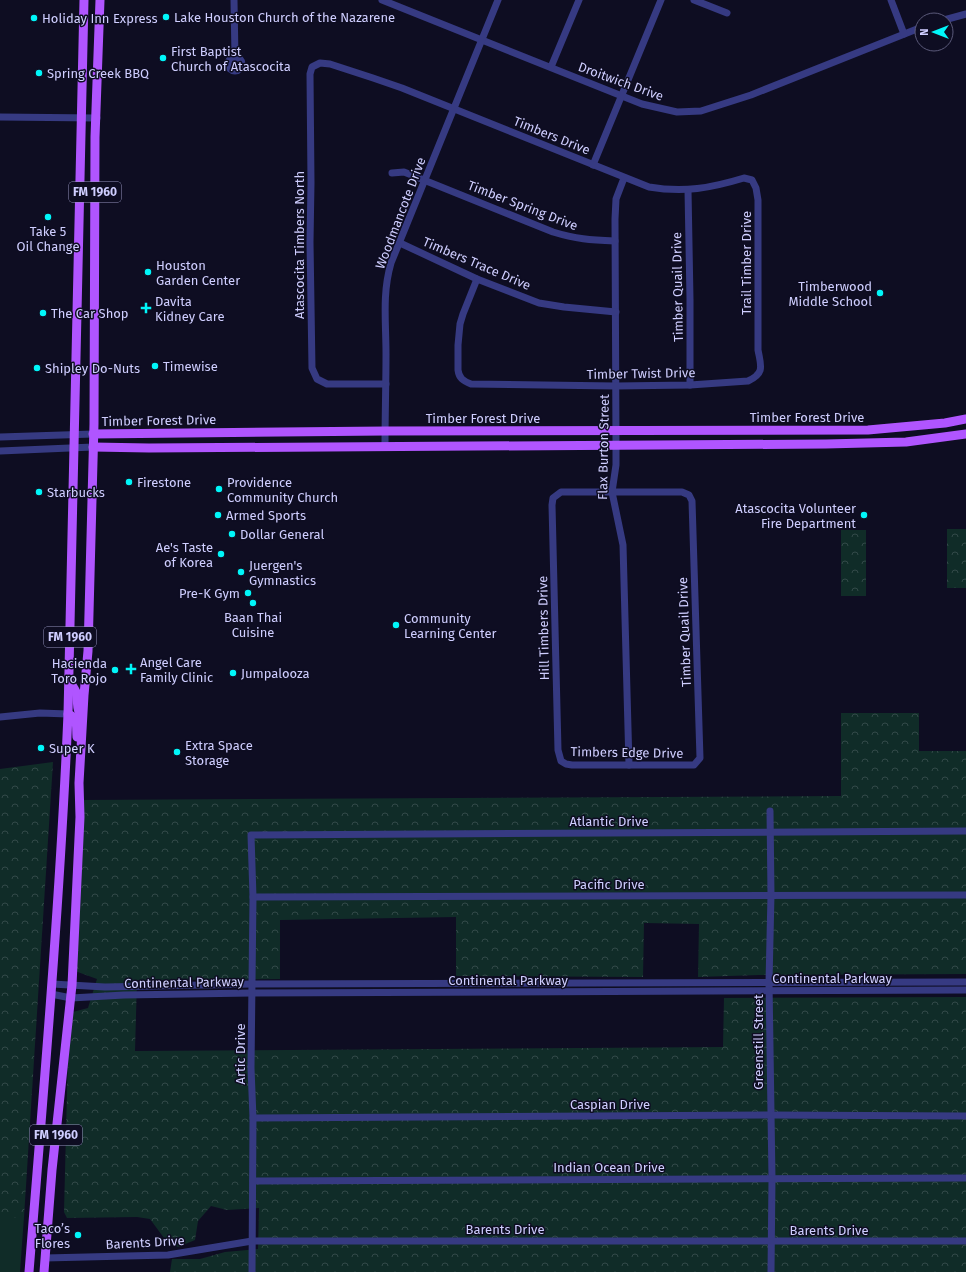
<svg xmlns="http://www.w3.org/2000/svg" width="966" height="1272" font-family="'Fira Sans',sans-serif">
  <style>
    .green { fill: #102c28 }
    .forest { fill: url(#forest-crowns) }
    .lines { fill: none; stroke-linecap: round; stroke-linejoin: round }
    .minor { stroke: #363a82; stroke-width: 7 }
    .major { stroke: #b055ff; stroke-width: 9 }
    .poi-dot { fill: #00f6f9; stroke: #0e0d22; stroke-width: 1.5 }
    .labels { text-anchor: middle; stroke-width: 3; stroke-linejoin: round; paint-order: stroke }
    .shield { fill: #0e0d22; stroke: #9594bd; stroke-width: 1 }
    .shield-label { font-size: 12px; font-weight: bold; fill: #cfceff }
    .poi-label { font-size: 13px; fill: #cfceff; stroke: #0e0d22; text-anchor: start }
    .street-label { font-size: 13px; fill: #cfceff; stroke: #0e0d22 }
  </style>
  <defs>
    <pattern id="forest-crowns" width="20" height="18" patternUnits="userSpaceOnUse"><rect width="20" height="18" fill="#102c28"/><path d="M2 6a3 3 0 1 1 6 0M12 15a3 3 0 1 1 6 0" fill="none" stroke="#324948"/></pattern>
  </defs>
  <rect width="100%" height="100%" fill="#0e0d22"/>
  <path class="green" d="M0 1211H9L24 1217 20 1272H0Z"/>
  <g class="forest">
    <rect x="947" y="529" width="19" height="59"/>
    <rect x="841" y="530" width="25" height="66"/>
    <path d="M841 713H919V751H966V974L759 975 698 977 699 924 644 923 643 977 456 976V917L280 920V979L137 980 135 1051 723 1047 724 998 966 997V1272H170L172 1259H200L225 1252 258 1249 259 1208 227 1210 211 1206 198 1221 195 1240 178 1247 167 1242 150 1219 137 1217 67 1218 64 1212 69 1013 88 1008 97 979 75 971 80 800 841 796Z"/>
    <path d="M53 762 24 1217 0 1219V769Z"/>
  </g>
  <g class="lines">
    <g class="minor">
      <path d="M234 0 235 57"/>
      <path d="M382 0 642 104 677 112 701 111 751 95 922 27"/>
      <path d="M694 0 727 13"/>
      <path d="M891 0 904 34"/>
      <path d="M944 20 966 14"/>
      <circle cx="235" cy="64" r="7"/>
      <path d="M551 67 579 0"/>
      <path d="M0 117 97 118"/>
      <path d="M593 165 661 0"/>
      <path d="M392 173 404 172 553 232C576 239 590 240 615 241"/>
      <path d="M624 178 616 199 615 219 616 445V465L612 492 623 545 629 765"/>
      <path d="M688 190 690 299V385"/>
      <path d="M400 243 477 279 539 303 564 307 616 312"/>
      <path d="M386 384H327L317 379 312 368 310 242 311 183 310 74 312 67 320 63 330 64 373 78 402 88 649 187C684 193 711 188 744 178L752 180 756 188 758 200V350C761 366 765 373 748 381L690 385 616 386 471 384C463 381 459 378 458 370V345L460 324 463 314 477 279"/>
      <path d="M0 437 93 434"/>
      <path d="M385 446C385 415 386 385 386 354 386 322 382 294 391 263L498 0"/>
      <path d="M0 451 93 447"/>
      <path d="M561 492H682L689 495 692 501 700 758 694 765H572L566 764 561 761 558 750 552 505 553 498Z"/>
      <path d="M0 717 40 713 68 714"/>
      <path d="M770 811 771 895 769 982 772 1178 771 1272"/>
      <path d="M253 897 966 895"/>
      <path d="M52 984 105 987 252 984 966 982"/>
      <path d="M51 994 71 998 124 995 252 993 966 990"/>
      <path d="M253 1118 770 1115 966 1116"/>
      <path d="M253 1181 966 1178"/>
      <path d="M45 1258 168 1255 252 1241H966"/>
      <path d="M252 1272 253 1118 251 1068 253 897 251 835 966 831"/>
    </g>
    <g class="major">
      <path d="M93 434 385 431 868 430 945 423 966 419"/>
      <path d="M93 447 149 448 826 444 906 442 966 434"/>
      <path d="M69 680C71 684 74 688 76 692 79 702 75 708 82 718"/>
      <path d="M68 714C79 718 76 727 77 737"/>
      <path d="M29 1272C44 1086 60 900 68 714L84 0"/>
      <path d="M44 1272 52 1170 72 985 80 817 79 783 84 695 88 651 94 424 95 137 100 0"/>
    </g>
  </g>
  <g class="poi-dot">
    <circle cx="166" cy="17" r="4"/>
    <circle cx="34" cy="18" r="4"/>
    <circle cx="163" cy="58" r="4"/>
    <circle cx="39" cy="73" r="4"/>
    <circle cx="48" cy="217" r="4"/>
    <circle cx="148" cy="272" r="4"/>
    <circle cx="880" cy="293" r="4"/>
    <path d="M144 302h4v4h4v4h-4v4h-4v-4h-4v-4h4z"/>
    <circle cx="43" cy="313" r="4"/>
    <circle cx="155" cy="366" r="4"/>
    <circle cx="37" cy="368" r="4"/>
    <circle cx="129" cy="482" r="4"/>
    <circle cx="219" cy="489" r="4"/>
    <circle cx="39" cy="492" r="4"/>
    <circle cx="218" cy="515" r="4"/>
    <circle cx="864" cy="515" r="4"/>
    <circle cx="232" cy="534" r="4"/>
    <circle cx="221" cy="554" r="4"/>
    <circle cx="241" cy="572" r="4"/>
    <circle cx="248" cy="593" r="4"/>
    <circle cx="253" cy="603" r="4"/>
    <circle cx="396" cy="625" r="4"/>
    <path d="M129 663h4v4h4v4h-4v4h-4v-4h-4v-4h4z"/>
    <circle cx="115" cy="670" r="4"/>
    <circle cx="233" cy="673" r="4"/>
    <circle cx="41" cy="748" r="4"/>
    <circle cx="177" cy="752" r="4"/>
    <circle cx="78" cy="1235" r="4"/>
  </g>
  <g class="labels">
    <g class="shield">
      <rect x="69" y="182" width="52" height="20" rx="3"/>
      <rect x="44" y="627" width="52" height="20" rx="3"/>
      <rect x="30" y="1125" width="52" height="20" rx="3"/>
    </g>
    <g class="shield-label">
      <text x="95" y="196">FM 1960</text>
      <text x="70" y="641">FM 1960</text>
      <text x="56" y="1139">FM 1960</text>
    </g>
    <g class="poi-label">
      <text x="174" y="22">Lake Houston Church of the Nazarene</text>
      <text x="42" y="23">Holiday Inn Express</text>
      <text x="171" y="56">First Baptist<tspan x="171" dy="15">Church of Atascocita</tspan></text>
      <text x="47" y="78">Spring Creek BBQ</text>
      <text x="48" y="236" text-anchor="middle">Take 5<tspan x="48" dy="15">Oil Change</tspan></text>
      <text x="156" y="270">Houston<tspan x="156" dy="15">Garden Center</tspan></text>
      <text x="872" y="291" text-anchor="end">Timberwood<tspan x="872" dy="15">Middle School</tspan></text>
      <text x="155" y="306">Davita<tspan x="155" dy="15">Kidney Care</tspan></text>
      <text x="51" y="318">The Car Shop</text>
      <text x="163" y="371">Timewise</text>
      <text x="45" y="373">Shipley Do-Nuts</text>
      <text x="137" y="487">Firestone</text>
      <text x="227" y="487">Providence<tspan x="227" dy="15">Community Church</tspan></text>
      <text x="47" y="497">Starbucks</text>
      <text x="856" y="513" text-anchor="end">Atascocita Volunteer<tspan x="856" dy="15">Fire Department</tspan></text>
      <text x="226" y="520">Armed Sports</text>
      <text x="240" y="539">Dollar General</text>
      <text x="213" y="552" text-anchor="end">Ae's Taste<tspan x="213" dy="15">of Korea</tspan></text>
      <text x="249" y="570">Juergen's<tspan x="249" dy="15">Gymnastics</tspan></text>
      <text x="240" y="598" text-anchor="end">Pre-K Gym</text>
      <text x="253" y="622" text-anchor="middle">Baan Thai<tspan x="253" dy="15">Cuisine</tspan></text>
      <text x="404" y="623">Community<tspan x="404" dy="15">Learning Center</tspan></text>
      <text x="140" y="667">Angel Care<tspan x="140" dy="15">Family Clinic</tspan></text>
      <text x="107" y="668" text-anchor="end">Hacienda<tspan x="107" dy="15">Toro Rojo</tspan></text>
      <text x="241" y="678">Jumpalooza</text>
      <text x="185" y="750">Extra Space<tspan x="185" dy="15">Storage</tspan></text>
      <text x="49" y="753">Super K</text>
      <text x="70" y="1233" text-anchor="end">Taco’s<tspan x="70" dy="15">Flores</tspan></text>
    </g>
    <g class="street-label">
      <text transform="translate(621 81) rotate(20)" y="5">Droitwich Drive</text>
      <text transform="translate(552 135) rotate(22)" y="5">Timbers Drive</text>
      <text transform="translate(523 205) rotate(21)" y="5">Timber Spring Drive</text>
      <text transform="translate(400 213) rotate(-69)" y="5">Woodmancote Drive</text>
      <text transform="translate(299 245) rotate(-90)" y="5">Atascocita Timbers North</text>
      <text transform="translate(477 263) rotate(23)" y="5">Timbers Trace Drive</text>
      <text transform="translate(746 263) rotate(-90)" y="5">Trail Timber Drive</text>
      <text transform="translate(677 287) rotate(-91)" y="5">Timber Quail Drive</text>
      <text transform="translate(641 373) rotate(-1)" y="5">Timber Twist Drive</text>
      <text x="807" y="422">Timber Forest Drive</text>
      <text x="483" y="423">Timber Forest Drive</text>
      <text transform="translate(159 420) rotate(-1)" y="5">Timber Forest Drive</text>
      <text transform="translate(603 447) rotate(-89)" y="5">Flax Burton Street</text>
      <text transform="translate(543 628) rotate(-91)" y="5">Hill Timbers Drive</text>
      <text transform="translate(684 632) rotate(-92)" y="5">Timber Quail Drive</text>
      <text transform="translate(627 752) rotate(1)" y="5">Timbers Edge Drive</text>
      <text x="609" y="826">Atlantic Drive</text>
      <text x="609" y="889">Pacific Drive</text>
      <text x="832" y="983">Continental Parkway</text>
      <text x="508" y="985">Continental Parkway</text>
      <text transform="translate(184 982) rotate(-1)" y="5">Continental Parkway</text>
      <text transform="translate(758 1042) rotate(-90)" y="5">Greenstill Street</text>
      <text transform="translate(240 1054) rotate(-90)" y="5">Artic Drive</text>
      <text x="610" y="1109">Caspian Drive</text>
      <text x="609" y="1172">Indian Ocean Drive</text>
      <text x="505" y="1234">Barents Drive</text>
      <text x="829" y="1235">Barents Drive</text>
      <text transform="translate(145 1242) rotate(-3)" y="5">Barents Drive</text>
    </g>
  </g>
  <g transform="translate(934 32) rotate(270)"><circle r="19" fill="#0e0d22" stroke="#5b5a7a"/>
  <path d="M0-3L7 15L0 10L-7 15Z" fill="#00f6f9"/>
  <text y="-6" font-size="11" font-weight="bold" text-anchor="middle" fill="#cfceff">N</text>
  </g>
</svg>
